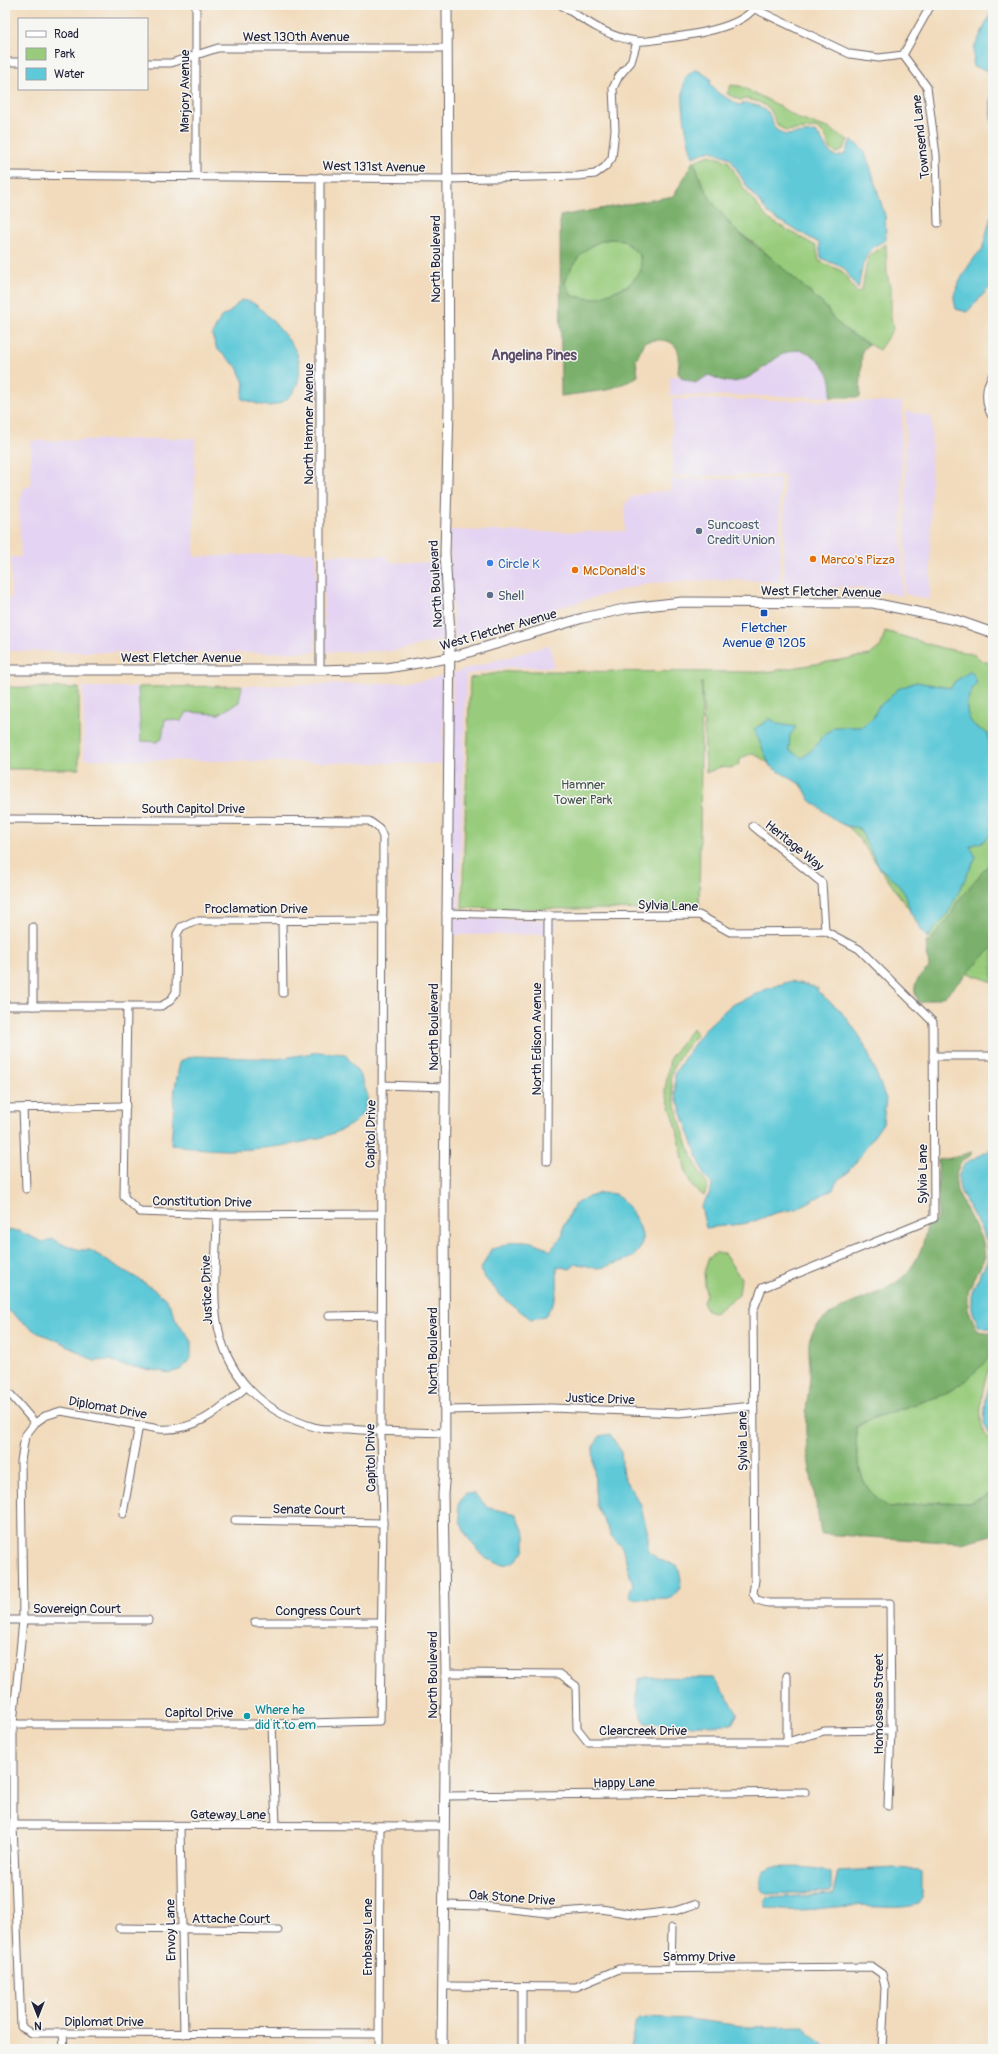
<svg xmlns="http://www.w3.org/2000/svg" width="998" height="2054" font-family="Pangolin,sans-serif">
  <style>
    .built { fill: #e4d3f2 }
    .green { fill: #98cc7c; stroke: #5d775c }
    .forest { fill: #7ab06c; stroke: #4e6954; fill-rule: evenodd }
    .water { fill: #5ec9d8; stroke: #40768a }
    .lines { fill: none; stroke-linecap: round; stroke-linejoin: round }
    .street-casing { stroke: #6b6368; stroke-width: 9 }
    .secondary-casing { stroke: #6b6368; stroke-width: 11 }
    .street { stroke: #fff; stroke-width: 7 }
    .secondary { stroke: #fff; stroke-width: 9 }
    .service-dot { fill: #5c6f8a; stroke: #f6f6f2; stroke-width: 1.5 }
    .food-dot { fill: #e8710a; stroke: #f6f6f2; stroke-width: 1.5 }
    .shop-dot { fill: #3f7fe0; stroke: #f6f6f2; stroke-width: 1.5 }
    .transit-dot { fill: #1a4fb4; stroke: #f6f6f2; stroke-width: 1.5 }
    .culture-dot { fill: #0f9aa8; stroke: #f6f6f2; stroke-width: 1.5 }
    .labels { text-anchor: middle; stroke-width: 3; stroke-linejoin: round; paint-order: stroke }
    .street-label { font-size: 13px; fill: #22223b; stroke: #f6f6f2 }
    .service-label { font-size: 13px; fill: #4e5e75; stroke: #f6f6f2; text-anchor: start }
    .food-label { font-size: 13px; fill: #c56008; stroke: #f6f6f2; text-anchor: start }
    .shop-label { font-size: 13px; fill: #366cbe; stroke: #f6f6f2; text-anchor: start }
    .transit-label { font-size: 13px; fill: #164399; stroke: #f6f6f2 }
    .park-label { font-size: 13px; fill: #45554e; stroke: #f6f6f2 }
    .culture-label { font-size: 13px; fill: #0d838f; stroke: #f6f6f2; text-anchor: start }
    .neighbourhood-label { font-size: 14px; font-weight: bold; fill: #5c4b68; stroke: #f6f6f2 }
  </style>
  <rect width="100%" height="100%" fill="#f6f6f2"/>
  <filter id="ink" filterUnits="userSpaceOnUse"><feTurbulence type="fractalNoise" baseFrequency=".025" numOctaves="2"/><feDisplacementMap in="SourceGraphic" scale="8" xChannelSelector="R" yChannelSelector="G"/><feConvolveMatrix kernelMatrix="1 2 1 2 8 2 1 2 1" color-interpolation-filters="sRGB"/></filter>
  <filter id="wash" filterUnits="userSpaceOnUse"><feTurbulence type="fractalNoise" baseFrequency=".012" numOctaves="4" result="noise"/><feDisplacementMap in="SourceGraphic" scale="16" xChannelSelector="R" yChannelSelector="G"/><feGaussianBlur stdDeviation="0.9" result="paint"/><feColorMatrix in="noise" values="0 0 0 0 0 0 0 0 0 0 0 0 0 0 0 0 0 1.4 0 .05"/><feComposite in="paint" operator="in"/></filter>
  <g filter="url(#wash)">
    <rect width="100%" height="100%" fill="#f2dbbc"/>
    <g class="built">
      <path d="M798 349 814 356 824 367 830 376 833 388 830 397 670 395V377L680 376 682 378 709 375 724 382 739 381 759 372 779 355Z"/>
      <path d="M672 399 902 402V596L853 587H784V475L673 476Z"/>
      <path d="M906 411 932 417 930 600 905 594Z"/>
      <path d="M195 438 194 557 316 552 315 652 208 653 5 651V599H11V557H21L19 504 24 488 31 486V441Z"/>
      <path d="M671 479H780V582L731 579 647 583 454 637 449 530 542 532 625 531V504L633 496 653 492 671 491Z"/>
      <path d="M324 555 386 556 390 562 442 563 446 639 394 651 324 652Z"/>
      <path d="M550 645 554 667H509L469 674 466 676 459 909H450L453 673Z"/>
      <path d="M445 675 443 764 84 759 83 687H138L141 741 162 739 165 719 186 712 219 714 239 702 242 686 393 683 424 680Z"/>
      <path d="M450 918 557 921 555 933 552 934 450 935Z"/>
    </g>
    <g class="green">
      <path d="M731 85 740 86 776 104 799 119 828 128 848 140 842 151 837 153 831 150 824 134 816 128 786 131 778 126 770 109 759 102 747 99 740 100 727 94Z"/>
      <path d="M710 155 728 161 744 189 768 219 816 246 819 261 842 271 857 293 862 290 868 257 886 244 887 274 891 290V316L893 329 879 350C860 339 836 328 826 307L758 246 735 230 711 200 701 181 694 161Z"/>
      <path d="M610 239 623 240 640 255 641 271 629 285 610 293 593 299 572 296 565 283C571 262 587 242 610 239Z"/>
      <path d="M885 631 942 648 969 653 977 656 982 661 993 664V982L950 967 854 832 796 781 753 753 741 758 739 764 733 768 720 767 706 773 702 682 699 910 462 908 470 678 509 671 767 672 870 655 881 646Z"/>
      <path d="M242 686 239 702 219 714 187 712 182 721 165 719 162 739 157 742 141 741 138 687Z"/>
      <path d="M5 687 79 688V769H5Z"/>
      <path d="M693 1028 697 1034C689 1044 675 1059 672 1072 667 1093 694 1170 708 1185L704 1196 693 1188 686 1173 676 1125 665 1091 670 1058Z"/>
      <path d="M716 1253 724 1254 741 1278 739 1295 714 1313 707 1311 703 1302 706 1295 704 1273 708 1259Z"/>
      <path d="M993 1354C993 1364 987 1371 985 1380 982 1395 974 1434 993 1440V1493L968 1503 940 1502 889 1508C883 1503 876 1497 870 1491 857 1475 856 1447 856 1428L870 1419 943 1395 967 1380Z"/>
    </g>
    <g class="forest">
      <path d="M693 161H694L701 181 711 200 735 230 774 260 826 307C834 324 852 335 869 344L862 351 860 397H830C834 384 830 373 821 363 789 328 768 375 738 381 728 384 718 379 709 375L695 383 682 378 678 373C678 367 680 359 679 354 675 337 657 339 645 342L636 360 638 376 630 381 607 390 561 396 560 216 674 196ZM610 239 623 240 640 255 641 271 629 285 610 293 593 299 572 296 565 283C571 262 588 242 610 239Z"/>
      <path d="M993 859V947L945 996 920 1003C909 988 917 978 929 968L926 942 930 941 951 915 957 902Z"/>
      <path d="M972 1152 970 1156 962 1160 955 1176 957 1192 983 1242 985 1257 968 1291V1310L978 1331 993 1333V1354L967 1380 943 1395 870 1419 856 1427C856 1447 857 1475 870 1491 876 1497 883 1503 889 1508L940 1502 968 1503 993 1493V1531L991 1535 962 1543 821 1534C816 1495 804 1456 806 1416 806 1403 809 1390 810 1377 811 1367 807 1346 810 1338 826 1300 879 1302 905 1275 918 1261 924 1244 927 1226L935 1222 938 1218V1160L951 1158Z"/>
    </g>
    <g class="water">
      <path d="M993 9V123L991 118V75L987 70 973 67 974 48Z"/>
      <path d="M696 69 711 79 710 84 718 93 739 105 746 103 758 106 768 112 775 129 785 135 815 132C825 140 824 152 837 157L845 154 851 140 863 149 870 166 885 216 886 240C861 251 863 266 858 289L844 268 821 258 819 243 771 216 747 187 730 158 710 150 693 157C687 141 678 93 686 77 688 74 693 72 696 69Z"/>
      <path d="M993 209V284L967 312 956 309C955 305 954 300 954 296 956 285 973 256 982 250Z"/>
      <path d="M241 300C245 301 250 301 253 303 263 308 294 344 297 354 305 377 295 403 269 406 261 406 250 401 242 399L244 383 237 367 217 349 212 335 221 317 230 312Z"/>
      <path d="M971 671 977 682C968 695 962 708 972 723 975 727 983 731 988 734L993 756 991 770 993 782V832L984 841 970 846 976 857 948 913 927 938 910 912 906 895 895 881 879 867 859 828 846 826 836 821 810 800 802 785 770 766 754 729 766 722 769 718 778 724 796 727 790 735 789 750 802 758 815 747 823 736 834 727H861L873 718 878 707 888 699 898 689 916 682 951 688 954 682Z"/>
      <path d="M791 981 818 988 817 990 819 993 839 1009 859 1035 867 1050 886 1099 883 1123 856 1162 845 1175 837 1181 833 1189 796 1209 775 1213 749 1223 706 1228 701 1207 711 1191 712 1184 705 1177 675 1094V1073L687 1054 706 1028 730 1006 767 989Z"/>
      <path d="M318 1052 345 1054 361 1077 368 1096C366 1102 365 1111 361 1116 338 1143 260 1150 226 1150 208 1150 189 1147 171 1145L175 1088 180 1061 194 1056 278 1059Z"/>
      <path d="M993 1146V1329L979 1327 972 1310V1291L989 1258 987 1241 960 1190 958 1177 965 1163 987 1152Z"/>
      <path d="M600 1193 616 1194C639 1216 661 1253 616 1263 610 1265 603 1268 598 1268 591 1268 584 1264 576 1264L570 1269 557 1266C557 1291 560 1294 545 1316L531 1319 504 1299 485 1278 481 1269 491 1249C499 1248 502 1246 509 1243 522 1238 540 1242 550 1251L563 1235V1228L574 1205 585 1198Z"/>
      <path d="M5 1230 19 1231 42 1242 53 1239 66 1246 81 1250H90L145 1283 165 1298 171 1307 176 1320 191 1340V1357L182 1369 170 1373 121 1365 110 1360 94 1361 61 1342 36 1332 5 1308Z"/>
      <path d="M993 1375V1436L990 1435 984 1423 986 1397Z"/>
      <path d="M610 1434 621 1451 623 1477 640 1503 648 1534V1550L659 1560 677 1565C682 1580 684 1586 671 1598L633 1599 629 1594 633 1585 622 1547 612 1537 596 1505 593 1447 600 1436Z"/>
      <path d="M466 1493 474 1494 489 1508 516 1514 525 1534V1549C522 1553 519 1559 515 1561 494 1575 467 1542 461 1523 460 1518 459 1511 458 1505Z"/>
      <path d="M648 1677 713 1678 738 1713 732 1724C703 1725 674 1727 646 1722 636 1710 635 1695 639 1679Z"/>
      <path d="M772 1867C790 1868 815 1865 831 1873V1890L829 1892 767 1894C759 1889 760 1880 763 1871Z"/>
      <path d="M896 1868 919 1870 922 1873V1898L919 1904C899 1910 875 1906 854 1906 827 1906 791 1915 765 1907V1900L767 1898 833 1894 838 1871Z"/>
      <path d="M646 2017 689 2019 750 2027 805 2026 824 2046V2049H624L630 2047 636 2021 639 2018Z"/>
    </g>
  </g>
  <g filter="url(#ink)">
    <g class="lines">
      <g class="street-casing">
        <g id="street">
          <path d="M196 5V176"/>
          <path d="M561 5C584 20 609 38 637 41 645 42 654 40 661 39 685 36 744 29 756 5"/>
          <path d="M755 9 850 54 879 58 903 55 931 5"/>
          <path d="M903 55 927 87 936 155 938 223"/>
          <path d="M5 62H19"/>
          <path d="M147 63H171L218 48H447"/>
          <path d="M5 175 447 179 578 176 595 174 605 167 612 158 615 130 613 88 619 76 631 62 637 42"/>
          <path d="M993 375C984 387 985 405 993 418"/>
          <path d="M320 670V177"/>
          <path d="M5 819 369 821 379 828 383 837 381 1432 383 1523 380 1721 272 1724H13"/>
          <path d="M753 826 822 883 825 931"/>
          <path d="M446 913 548 916 699 915 730 932 825 931 859 949 933 1022 934 1218 762 1288 753 1311 755 1580 753 1593 757 1600 768 1603H890L891 1730 888 1806"/>
          <path d="M282 920 283 993"/>
          <path d="M33 927V1006"/>
          <path d="M5 1006H161L170 1001 176 992 177 934 181 927 194 921 383 920"/>
          <path d="M127 1006 124 1197 140 1212 217 1215 382 1214"/>
          <path d="M933 1056H993"/>
          <path d="M383 1085 446 1087"/>
          <path d="M5 1108 126 1106"/>
          <path d="M23 1108 26 1189"/>
          <path d="M547 1161 548 916"/>
          <path d="M217 1215C217 1247 212 1291 217 1321 226 1376 262 1412 314 1427 324 1430 337 1429 348 1429 380 1432 413 1432 445 1433"/>
          <path d="M329 1316 382 1315"/>
          <path d="M246 1387C219 1410 196 1432 159 1429L61 1411 45 1416 35 1423 25 1436 21 1461 23 1620 13 1724V1825L21 2027 32 2033H63L379 2034"/>
          <path d="M11 1395 35 1423"/>
          <path d="M445 1410 551 1408 679 1413 753 1406"/>
          <path d="M123 1514 139 1425"/>
          <path d="M235 1520 383 1523"/>
          <path d="M5 1620H148"/>
          <path d="M255 1622H381"/>
          <path d="M446 1673 560 1674 576 1686 577 1728 588 1742H787L824 1731 891 1730"/>
          <path d="M272 1724 276 1826"/>
          <path d="M787 1742V1676"/>
          <path d="M444 1796 805 1792"/>
          <path d="M13 1825 444 1826"/>
          <path d="M180 1826 184 2034"/>
          <path d="M444 1905 482 1906 548 1913 601 1909 639 1915 675 1911 696 1904"/>
          <path d="M119 1928 278 1930"/>
          <path d="M671 1968 672 1928"/>
          <path d="M443 1986 576 1987 619 1969 872 1967 882 1974 885 1987 882 2049"/>
          <path d="M522 1987V2049"/>
          <path d="M63 2033 64 2049"/>
          <path d="M379 2049 380 1826"/>
        </g>
      </g>
      <g class="secondary-casing">
        <g id="secondary">
          <path d="M5 670H320L387 668 449 658 583 618 629 608 682 602 873 603 956 620 993 633"/>
          <path d="M442 2049 446 1673 443 1494 445 1471 444 1198 450 634 445 553 449 409 447 5"/>
        </g>
      </g>
      <use href="#street" class="street"/>
      <use href="#secondary" class="secondary"/>
    </g>
  </g>
  <g class="service-dot">
    <circle cx="699" cy="531" r="4"/>
    <circle cx="490" cy="595" r="4"/>
  </g>
  <g class="food-dot">
    <circle cx="813" cy="559" r="4"/>
    <circle cx="575" cy="570" r="4"/>
  </g>
  <circle class="shop-dot" cx="490" cy="563" r="4"/>
  <rect class="transit-dot" x="760" y="609" width="8" height="8" rx="2"/>
  <circle class="culture-dot" cx="247" cy="1716" r="4"/>
  <g class="labels">
    <g class="street-label">
      <text x="296" y="41">West 130th Avenue</text>
      <text transform="translate(184 91) rotate(-90)" y="5">Marjory Avenue</text>
      <text transform="translate(920 137) rotate(-96)" y="5">Townsend Lane</text>
      <text transform="translate(374 166) rotate(1)" y="5">West 131st Avenue</text>
      <text transform="translate(435 259) rotate(-90)" y="5">North Boulevard</text>
      <text transform="translate(308 424) rotate(-90)" y="5">North Hamner Avenue</text>
      <text transform="translate(435 584) rotate(-93)" y="5">North Boulevard</text>
      <text transform="translate(821 591) rotate(1)" y="5">West Fletcher Avenue</text>
      <text transform="translate(498 629) rotate(-16)" y="5">West Fletcher Avenue</text>
      <text x="181" y="662">West Fletcher Avenue</text>
      <text x="193" y="813">South Capitol Drive</text>
      <text transform="translate(795 845) rotate(39)" y="5">Heritage Way</text>
      <text transform="translate(668 905) rotate(2)" y="5">Sylvia Lane</text>
      <text x="256" y="913">Proclamation Drive</text>
      <text transform="translate(433 1027) rotate(-90)" y="5">North Boulevard</text>
      <text transform="translate(536 1039) rotate(-90)" y="5">North Edison Avenue</text>
      <text transform="translate(370 1134) rotate(-89)" y="5">Capitol Drive</text>
      <text transform="translate(922 1174) rotate(-90)" y="5">Sylvia Lane</text>
      <text transform="translate(202 1201) rotate(1)" y="5">Constitution Drive</text>
      <text transform="translate(206 1290) rotate(-92)" y="5">Justice Drive</text>
      <text transform="translate(432 1351) rotate(-90)" y="5">North Boulevard</text>
      <text transform="translate(600 1398) rotate(2)" y="5">Justice Drive</text>
      <text transform="translate(108 1407) rotate(10)" y="5">Diplomat Drive</text>
      <text transform="translate(742 1441) rotate(-91)" y="5">Sylvia Lane</text>
      <text transform="translate(370 1458) rotate(-91)" y="5">Capitol Drive</text>
      <text transform="translate(309 1509) rotate(1)" y="5">Senate Court</text>
      <text x="77" y="1613">Sovereign Court</text>
      <text x="318" y="1615">Congress Court</text>
      <text transform="translate(432 1675) rotate(-90)" y="5">North Boulevard</text>
      <text transform="translate(878 1704) rotate(-90)" y="5">Homosassa Street</text>
      <text x="199" y="1717">Capitol Drive</text>
      <text x="643" y="1735">Clearcreek Drive</text>
      <text transform="translate(624 1782) rotate(-1)" y="5">Happy Lane</text>
      <text x="228" y="1819">Gateway Lane</text>
      <text transform="translate(512 1897) rotate(4)" y="5">Oak Stone Drive</text>
      <text x="231" y="1923">Attache Court</text>
      <text transform="translate(170 1930) rotate(-91)" y="5">Envoy Lane</text>
      <text transform="translate(367 1937) rotate(-90)" y="5">Embassy Lane</text>
      <text x="699" y="1961">Sammy Drive</text>
      <text x="104" y="2026">Diplomat Drive</text>
    </g>
    <g class="service-label">
      <text x="707" y="529">Suncoast<tspan x="707" dy="15">Credit Union</tspan></text>
      <text x="498" y="600">Shell</text>
    </g>
    <g class="food-label">
      <text x="821" y="564">Marco's Pizza</text>
      <text x="583" y="575">McDonald's</text>
    </g>
    <g class="shop-label">
      <text x="498" y="568">Circle K</text>
    </g>
    <g class="transit-label">
      <text x="764" y="632">Fletcher<tspan x="764" dy="15">Avenue @ 1205</tspan></text>
    </g>
    <g class="park-label">
      <text x="583" y="789">Hamner<tspan x="583" dy="15">Tower Park</tspan></text>
    </g>
    <g class="culture-label">
      <text x="255" y="1714">Where he<tspan x="255" dy="15">did it to em</tspan></text>
    </g>
    <g class="neighbourhood-label">
      <text x="534" y="360">Angelina Pines</text>
    </g>
  </g>
  <rect width="998" height="2054" fill="none" stroke="#f6f6f2" stroke-width="20"/>
  <rect x="18" y="18" width="130" height="72" fill="#f6f6f2" stroke="#a1a1a9"/>
  <rect x="26" y="31" width="20" height="6" fill="#ffffff" stroke="#a1a1a9"/>
  <text x="54" y="38" font-size="12" fill="#22223b">Road</text>
  <rect x="26" y="48" width="20" height="12" fill="#98cc7c" stroke="#a1a1a9"/>
  <text x="54" y="58" font-size="12" fill="#22223b">Park</text>
  <rect x="26" y="68" width="20" height="12" fill="#5ec9d8" stroke="#a1a1a9"/>
  <text x="54" y="78" font-size="12" fill="#22223b">Water</text>
  <g transform="translate(38 2016) rotate(180)" stroke="#f6f6f2" stroke-width="3" paint-order="stroke">
  <path d="M0-3L7 15L0 10L-7 15Z" fill="#22223b"/>
  <text y="-6" font-size="11" font-weight="bold" text-anchor="middle" fill="#22223b">N</text>
  </g>
</svg>
